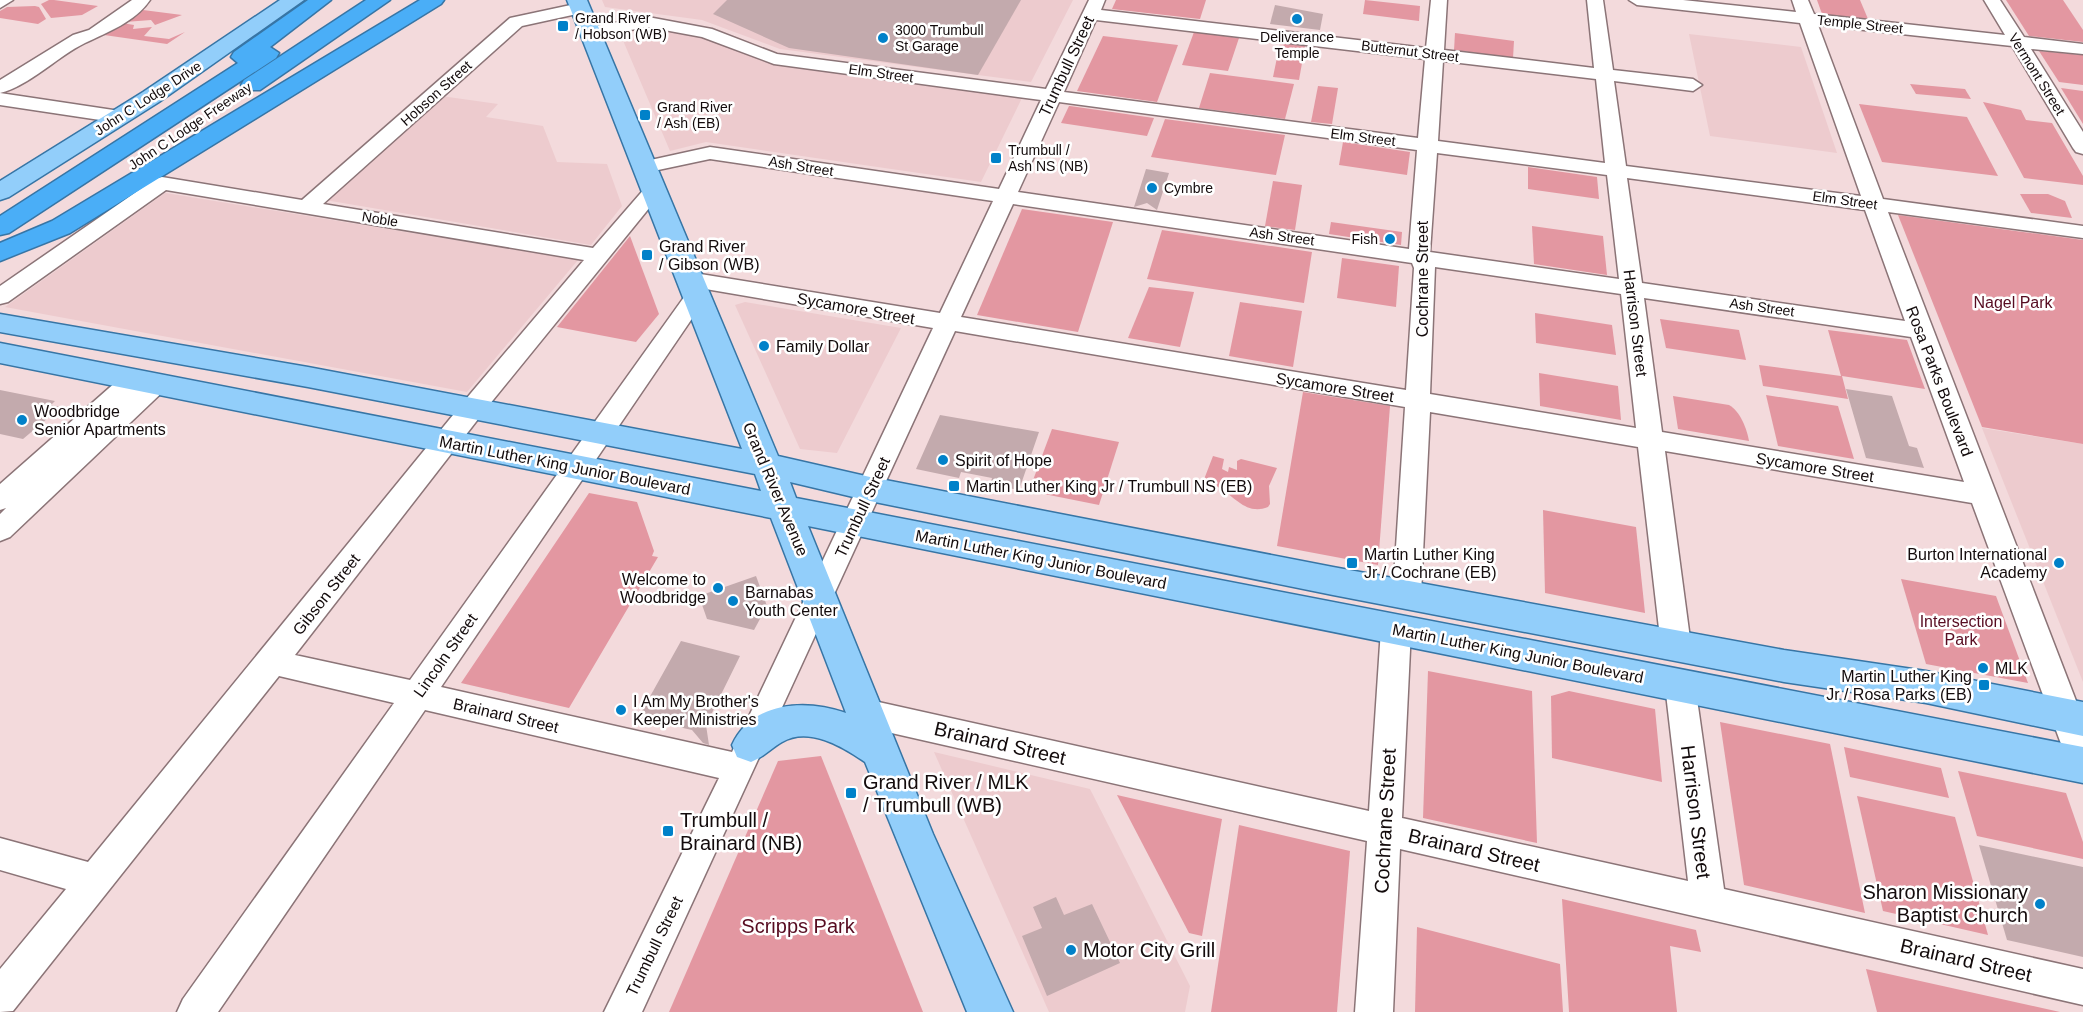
<svg xmlns="http://www.w3.org/2000/svg" width="2083" height="1012" font-family="Helvetica,sans-serif">
  <style>
    .built { fill: #edcbce }
    .green { fill: #e397a1 }
    .building { fill: #c3aaad }
    .lines { fill: none; stroke-linecap: round; stroke-linejoin: round }
    .minor-casing { stroke: #8b7477; stroke-width: 3 }
    .major-casing { stroke: #3775a5; stroke-width: 3 }
    .highway-casing { stroke: #3775a5; stroke-width: 3 }
    .minor { fill: #fff; fill-rule: evenodd }
    .major { fill: #92cefa; fill-rule: evenodd }
    .highway { fill: #4aaef7; fill-rule: evenodd }
    .poi-dot { fill: #0081c9; stroke: #fff; stroke-width: 2 }
    .labels { text-anchor: middle; stroke-width: 5; stroke-linejoin: round; paint-order: stroke }
    .far-poi-label { font-size: 14px; fill: #130b0c; stroke: #fff; text-anchor: start }
    .far-street-label { font-size: 14px; fill: #130b0c; stroke: #fff }
    .street-label { font-size: 16px; fill: #130b0c; stroke: #fff }
    .poi-label { font-size: 16px; fill: #130b0c; stroke: #fff; text-anchor: start }
    .park-label { font-size: 16px; fill: #570c21; stroke: #fff }
    .near-street-label { font-size: 20px; fill: #130b0c; stroke: #fff }
    .near-poi-label { font-size: 20px; fill: #130b0c; stroke: #fff; text-anchor: start }
    .near-park-label { font-size: 20px; fill: #570c21; stroke: #fff }
  </style>
  <rect width="100%" height="100%" fill="#f3dadc"/>
  <g class="built">
    <path d="M602 0H1073L1031 82 780 49 702 20 605 7Z"/>
    <path d="M641 26 691 32 767 62 1023 96 981 182 706 142 670 151 619 31Z"/>
    <path d="M1689 34 1801 47 1837 153 1710 136Z"/>
    <path d="M441 96 498 104 486 117 543 126 557 162 607 164 622 206 591 245 325 200Z"/>
    <path d="M165 193H166L578 260 467 392 5 307Z"/>
    <path d="M745 302 901 328 837 453 800 449 735 305Z"/>
    <path d="M1982 428 2083 444V682Z"/>
    <path d="M934 752 1090 789 1190 986 1185 1012H1049Z"/>
  </g>
  <g class="green">
    <path d="M49 0H54L98 6 82 15 51 18 41 4Z"/>
    <path d="M1116 0H1206L1200 19 1112 9Z"/>
    <path d="M1365 0 1420 6 1419 21 1363 14Z"/>
    <path d="M1817 0H1860L1868 19 1822 14Z"/>
    <path d="M2006 0H2063L2083 30V42L2029 36Z"/>
    <path d="M35 6 39 7 46 19 38 24 0 18V11L7 7Z"/>
    <path d="M143 10 182 15 155 25 151 20 125 22Z"/>
    <path d="M122 23 134 25 133 29 152 27 144 36 169 39 185 32 167 44 104 35Z"/>
    <path d="M1194 32 1239 38 1228 71 1182 65Z"/>
    <path d="M1455 33 1514 41 1513 58 1454 50Z"/>
    <path d="M1103 36 1178 45 1157 102 1077 91Z"/>
    <path d="M1280 43 1305 46 1299 80 1273 77Z"/>
    <path d="M2039 51 2083 55V85L2059 82Z"/>
    <path d="M1210 73 1294 84 1285 119 1199 108Z"/>
    <path d="M1910 84 1965 89 1971 99 1916 94Z"/>
    <path d="M1318 86 1338 88 1332 124 1311 122Z"/>
    <path d="M2061 88 2083 91V124Z"/>
    <path d="M1983 102 2021 110 2026 120 2052 123 2083 176V185L2024 178Z"/>
    <path d="M1859 104 1967 117 1998 176 1882 162Z"/>
    <path d="M1069 106H1070L1154 118 1147 136 1061 123Z"/>
    <path d="M1165 119 1285 135 1276 175 1151 157Z"/>
    <path d="M1343 142 1410 152 1407 175 1339 165Z"/>
    <path d="M1528 167 1597 177 1599 199 1528 189Z"/>
    <path d="M1273 181 1302 185 1295 230 1265 226Z"/>
    <path d="M2020 194H2048L2065 201 2072 218 2031 213Z"/>
    <path d="M1022 209 1113 222 1078 332 977 315Z"/>
    <path d="M1898 215 2083 240V444L1982 427Z"/>
    <path d="M1331 222 1402 232 1401 245 1329 234Z"/>
    <path d="M1532 226 1603 236 1607 275 1534 264Z"/>
    <path d="M1162 230 1312 252 1304 303 1147 279Z"/>
    <path d="M630 236 659 314 636 342 557 327Z"/>
    <path d="M1342 258 1399 266 1396 307 1337 298Z"/>
    <path d="M1149 287 1194 292 1180 347 1128 338Z"/>
    <path d="M1240 302 1302 311 1293 367 1229 356Z"/>
    <path d="M1535 313 1612 325 1616 355 1536 343Z"/>
    <path d="M1660 319 1739 330 1746 360 1666 348Z"/>
    <path d="M1828 330 1907 340 1925 389 1842 376 1848 399 1763 386 1759 365 1841 376Z"/>
    <path d="M1539 373 1618 386 1621 420 1540 406Z"/>
    <path d="M1303 392 1390 406 1378 565 1277 546Z"/>
    <path d="M1766 395 1838 406 1854 459 1778 446Z"/>
    <path d="M1673 396 1729 405C1740 411 1747 429 1749 441L1678 429Z"/>
    <path d="M1052 429 1119 442 1099 505 1029 491Z"/>
    <path d="M1213 456 1224 459 1222 469 1228 472 1229 467 1237 470V461L1241 459 1277 468 1269 486 1270 504 1268 507C1247 515 1237 499 1221 489 1216 485 1210 484 1203 482Z"/>
    <path d="M589 493 637 502 654 551 652 556 658 557 569 708 461 683Z"/>
    <path d="M1543 510 1636 527 1645 613 1545 593Z"/>
    <path d="M1901 579 1996 596 2028 683 1926 664Z"/>
    <path d="M1428 671 1532 691 1537 843 1423 818Z"/>
    <path d="M1569 691 1655 709 1662 782 1552 758 1551 696Z"/>
    <path d="M1720 722 1830 744 1865 913 1744 885Z"/>
    <path d="M1844 747 1941 768 1949 798 1850 777Z"/>
    <path d="M821 756 923 1012H669L778 761Z"/>
    <path d="M1958 771 2066 793 2083 842V859L1977 836Z"/>
    <path d="M1117 795 1222 819 1202 936 1189 933Z"/>
    <path d="M1857 796 1955 817 1988 935 1883 911Z"/>
    <path d="M1239 825 1350 851 1337 1012H1211Z"/>
    <path d="M1562 899 1696 930 1701 952 1670 946 1677 1012H1569Z"/>
    <path d="M1417 927 1560 964 1563 1012H1415Z"/>
    <path d="M1866 969 2060 1012H1877Z"/>
  </g>
  <g class="building">
    <path d="M727 0H1021L978 75 789 48 713 14Z"/>
    <path d="M1275 5 1323 14 1320 30 1270 24Z"/>
    <path d="M1146 169 1169 173 1157 210 1147 203 1134 207Z"/>
    <path d="M1846 389 1892 396 1909 446 1917 448 1924 468 1866 458Z"/>
    <path d="M0 390 55 401 51 405 61 407 23 439 0 434Z"/>
    <path d="M940 415 1039 432 1019 490 990 485 992 478 961 472 959 478 916 469Z"/>
    <path d="M756 576 767 606 754 630 707 619 699 596Z"/>
    <path d="M681 641 740 656 706 725 709 745 703 743 692 730 638 718Z"/>
    <path d="M1979 845 2083 867V957L2007 940Z"/>
    <path d="M1056 897 1064 915 1092 904 1120 963 1047 996 1022 936 1042 928 1033 907Z"/>
  </g>
  <g class="lines">
    <g class="minor-casing">
      <g id="minor">
        <path d="M0 0H13L0 8Z"/>
        <path d="M132 0H150C135 22 108 32 85 43 58 56 29 86 0 93L120 111 127 113 130 117 127 121 120 123 0 105V80L73 35 89 30Z"/>
        <path d="M1089 0H1105L1101 10 1426 48 1431 0H1447L1444 50 1594 68 1587 0H1603L1613 70 1693 79 1702 85 1693 91 1614 81 1626 166 1861 196 1800 23 1637 5 1629 0H1683L1796 12 1792 0H1808L1814 14 2005 35 1984 0H2000L2024 37 2083 44V54L2031 49 2083 132V154L2076 152 2073 148 2012 46 1818 25 1883 199 2083 226V238L1888 212 2083 719V774L2072 770 2067 760 1972 503 1665 451 1691 646 1687 655 1676 658 1665 655 1661 646 1638 447 1430 412 1421 594 1417 602 1407 606 1397 602 1393 594 1405 407 955 331 642 1012H604L719 778 425 710 218 1012H177L183 999 394 703 279 676 13 1011 0 1012V969L66 889 0 870V838L88 862 471 393 584 260 166 190 8 302 0 304V286L155 179 162 177 302 200 510 18 580 3 586 4 588 8 586 12 522 26 323 204 593 248 646 187H660L663 191 489 405 295 655 410 680 687 293 695 291 703 293 706 298 441 687 732 752 933 328 688 286 680 284 677 279 680 274 688 272 940 313 993 201 710 159 644 173 637 171 634 167 637 163 710 147 999 189 1041 100 774 64 702 37 648 27 590 37 581 32 590 27 648 17 712 29 777 54 1046 89ZM1096 20 1425 59 1418 138 1064 92ZM1443 61 1596 79 1605 163 1438 141ZM1059 102 1417 150 1409 249 1018 192ZM1437 153 1607 175 1619 279 1430 252ZM1627 178 1865 210 1905 321 1642 283ZM1013 204 1412 263 1414 268 1406 390 961 317ZM1435 267 1621 294 1636 428 1430 394ZM1644 298 1911 337 1964 482 1662 432Z"/>
        <path d="M134 372 143 374 146 380 144 384 159 376 168 378 171 384 10 537 0 541V514L6 508 0 510V484L125 374Z"/>
        <path d="M1396 617 1406 620 1411 629 1402 818 1688 881 1665 685 1669 676 1680 672 1691 676 1695 685 1724 889 2083 969V1005L1400 849 1393 1012H1355L1367 841 865 727 854 723 849 713 854 703 865 699 1369 811 1381 629 1386 620Z"/>
      </g>
    </g>
    <g class="major-casing">
      <g id="major">
        <path d="M280 0H304L159 102 9 197 0 200V181L143 92Z"/>
        <path d="M567 0H587L778 456 870 477 1333 567 1784 650 1926 671 2083 702V736L1926 703 1784 682 1333 595 870 501 790 482 796 498 2083 747V783L808 526 933 834 1013 1012H967L865 762C843 747 809 726 782 742 770 749 764 757 751 762L737 757 732 745C752 701 806 699 846 713L771 518 0 363V343L761 491 755 474 308 387 0 332V314L308 367 742 449Z"/>
      </g>
    </g>
    <g class="highway-casing">
      <g id="highway">
        <path d="M308 0H331L270 47 279 53 276 58 9 233 0 235V216L238 63 231 57 234 52Z"/>
        <path d="M366 0H390L260 90H244L241 85 244 80Z"/>
        <path d="M420 0H444L441 4 70 233 0 261V243L52 221Z"/>
      </g>
    </g>
    <use href="#minor" class="minor"/>
    <use href="#major" class="major"/>
    <use href="#highway" class="highway"/>
  </g>
  <g class="poi-dot">
    <circle cx="1297" cy="19" r="6"/>
    <rect x="557" y="20" width="12" height="12" rx="3"/>
    <circle cx="883" cy="38" r="6"/>
    <rect x="639" y="109" width="12" height="12" rx="3"/>
    <rect x="990" y="152" width="12" height="12" rx="3"/>
    <circle cx="1152" cy="188" r="6"/>
    <circle cx="1390" cy="239" r="6"/>
    <rect x="641" y="249" width="12" height="12" rx="3"/>
    <circle cx="764" cy="346" r="6"/>
    <circle cx="22" cy="420" r="6"/>
    <circle cx="943" cy="460" r="6"/>
    <rect x="948" y="480" width="12" height="12" rx="3"/>
    <rect x="1346" y="557" width="12" height="12" rx="3"/>
    <circle cx="2059" cy="563" r="6"/>
    <circle cx="718" cy="588" r="6"/>
    <circle cx="733" cy="601" r="6"/>
    <circle cx="1983" cy="668" r="6"/>
    <rect x="1978" y="679" width="12" height="12" rx="3"/>
    <circle cx="621" cy="710" r="6"/>
    <rect x="845" y="787" width="12" height="12" rx="3"/>
    <rect x="662" y="825" width="12" height="12" rx="3"/>
    <circle cx="2040" cy="904" r="6"/>
    <circle cx="1071" cy="950" r="6"/>
  </g>
  <g class="labels">
    <g class="far-poi-label">
      <text x="575" y="23">Grand River<tspan x="575" dy="16">/ Hobson (WB)</tspan></text>
      <text x="895" y="35">3000 Trumbull<tspan x="895" dy="16">St Garage</tspan></text>
      <text x="1297" y="42" text-anchor="middle">Deliverance<tspan x="1297" dy="16">Temple</tspan></text>
      <text x="657" y="112">Grand River<tspan x="657" dy="16">/ Ash (EB)</tspan></text>
      <text x="1008" y="155">Trumbull /<tspan x="1008" dy="16">Ash NS (NB)</tspan></text>
      <text x="1164" y="193">Cymbre</text>
      <text x="1378" y="244" text-anchor="end">Fish</text>
    </g>
    <g class="far-street-label">
      <text transform="translate(1860 24) rotate(6)" y="5">Temple Street</text>
      <text transform="translate(1410 51) rotate(7)" y="5">Butternut Street</text>
      <text transform="translate(881 73) rotate(8)" y="5">Elm Street</text>
      <text transform="translate(2037 74) rotate(58)" y="5">Vermont Street</text>
      <text transform="translate(436 93) rotate(-42)" y="5">Hobson Street</text>
      <text transform="translate(148 98) rotate(-33)" y="5">John C Lodge Drive</text>
      <text transform="translate(190 126) rotate(-34)" y="5">John C Lodge Freeway</text>
      <text transform="translate(1363 137) rotate(7)" y="5">Elm Street</text>
      <text transform="translate(801 166) rotate(9)" y="5">Ash Street</text>
      <text transform="translate(1845 200) rotate(8)" y="5">Elm Street</text>
      <text transform="translate(380 219) rotate(9)" y="5">Noble</text>
      <text transform="translate(1282 236) rotate(8)" y="5">Ash Street</text>
      <text transform="translate(1762 307) rotate(8)" y="5">Ash Street</text>
    </g>
    <g class="street-label">
      <text transform="translate(1066 66) rotate(-65)" y="6">Trumbull Street</text>
      <text transform="translate(1422 279) rotate(-90)" y="6">Cochrane Street</text>
      <text transform="translate(856 308) rotate(10)" y="6">Sycamore Street</text>
      <text transform="translate(1636 323) rotate(83)" y="6">Harrison Street</text>
      <text transform="translate(1940 381) rotate(69)" y="6">Rosa Parks Boulevard</text>
      <text transform="translate(1335 387) rotate(9)" y="6">Sycamore Street</text>
      <text transform="translate(565 465) rotate(11)" y="6">Martin Luther King Junior Boulevard</text>
      <text transform="translate(1815 467) rotate(9)" y="6">Sycamore Street</text>
      <text transform="translate(776 489) rotate(67)" y="6">Grand River Avenue</text>
      <text transform="translate(862 507) rotate(-65)" y="6">Trumbull Street</text>
      <text transform="translate(1041 559) rotate(11)" y="6">Martin Luther King Junior Boulevard</text>
      <text transform="translate(326 594) rotate(-52)" y="6">Gibson Street</text>
      <text transform="translate(1518 653) rotate(11)" y="6">Martin Luther King Junior Boulevard</text>
      <text transform="translate(445 655) rotate(-55)" y="6">Lincoln Street</text>
      <text transform="translate(506 715) rotate(13)" y="6">Brainard Street</text>
      <text transform="translate(654 946) rotate(-64)" y="6">Trumbull Street</text>
    </g>
    <g class="poi-label">
      <text x="659" y="252">Grand River<tspan x="659" dy="18">/ Gibson (WB)</tspan></text>
      <text x="776" y="352">Family Dollar</text>
      <text x="34" y="417">Woodbridge<tspan x="34" dy="18">Senior Apartments</tspan></text>
      <text x="955" y="466">Spirit of Hope</text>
      <text x="966" y="492">Martin Luther King Jr / Trumbull NS (EB)</text>
      <text x="1364" y="560">Martin Luther King<tspan x="1364" dy="18">Jr / Cochrane (EB)</tspan></text>
      <text x="2047" y="560" text-anchor="end">Burton International<tspan x="2047" dy="18">Academy</tspan></text>
      <text x="706" y="585" text-anchor="end">Welcome to<tspan x="706" dy="18">Woodbridge</tspan></text>
      <text x="745" y="598">Barnabas<tspan x="745" dy="18">Youth Center</tspan></text>
      <text x="1995" y="674">MLK</text>
      <text x="1972" y="682" text-anchor="end">Martin Luther King<tspan x="1972" dy="18">Jr / Rosa Parks (EB)</tspan></text>
      <text x="633" y="707">I Am My Brother's<tspan x="633" dy="18">Keeper Ministries</tspan></text>
    </g>
    <g class="park-label">
      <text x="2013" y="308">Nagel Park</text>
      <text x="1961" y="627">Intersection<tspan x="1961" dy="18">Park</tspan></text>
    </g>
    <g class="near-street-label">
      <text transform="translate(1000 743) rotate(13)" y="7">Brainard Street</text>
      <text transform="translate(1696 812) rotate(83)" y="7">Harrison Street</text>
      <text transform="translate(1385 821) rotate(-87)" y="7">Cochrane Street</text>
      <text transform="translate(1474 850) rotate(13)" y="7">Brainard Street</text>
      <text transform="translate(1966 960) rotate(13)" y="7">Brainard Street</text>
    </g>
    <g class="near-poi-label">
      <text x="863" y="789">Grand River / MLK<tspan x="863" dy="23">/ Trumbull (WB)</tspan></text>
      <text x="680" y="827">Trumbull /<tspan x="680" dy="23">Brainard (NB)</tspan></text>
      <text x="2028" y="899" text-anchor="end">Sharon Missionary<tspan x="2028" dy="23">Baptist Church</tspan></text>
      <text x="1083" y="957">Motor City Grill</text>
    </g>
    <g class="near-park-label">
      <text x="798" y="933">Scripps Park</text>
    </g>
  </g>
</svg>
